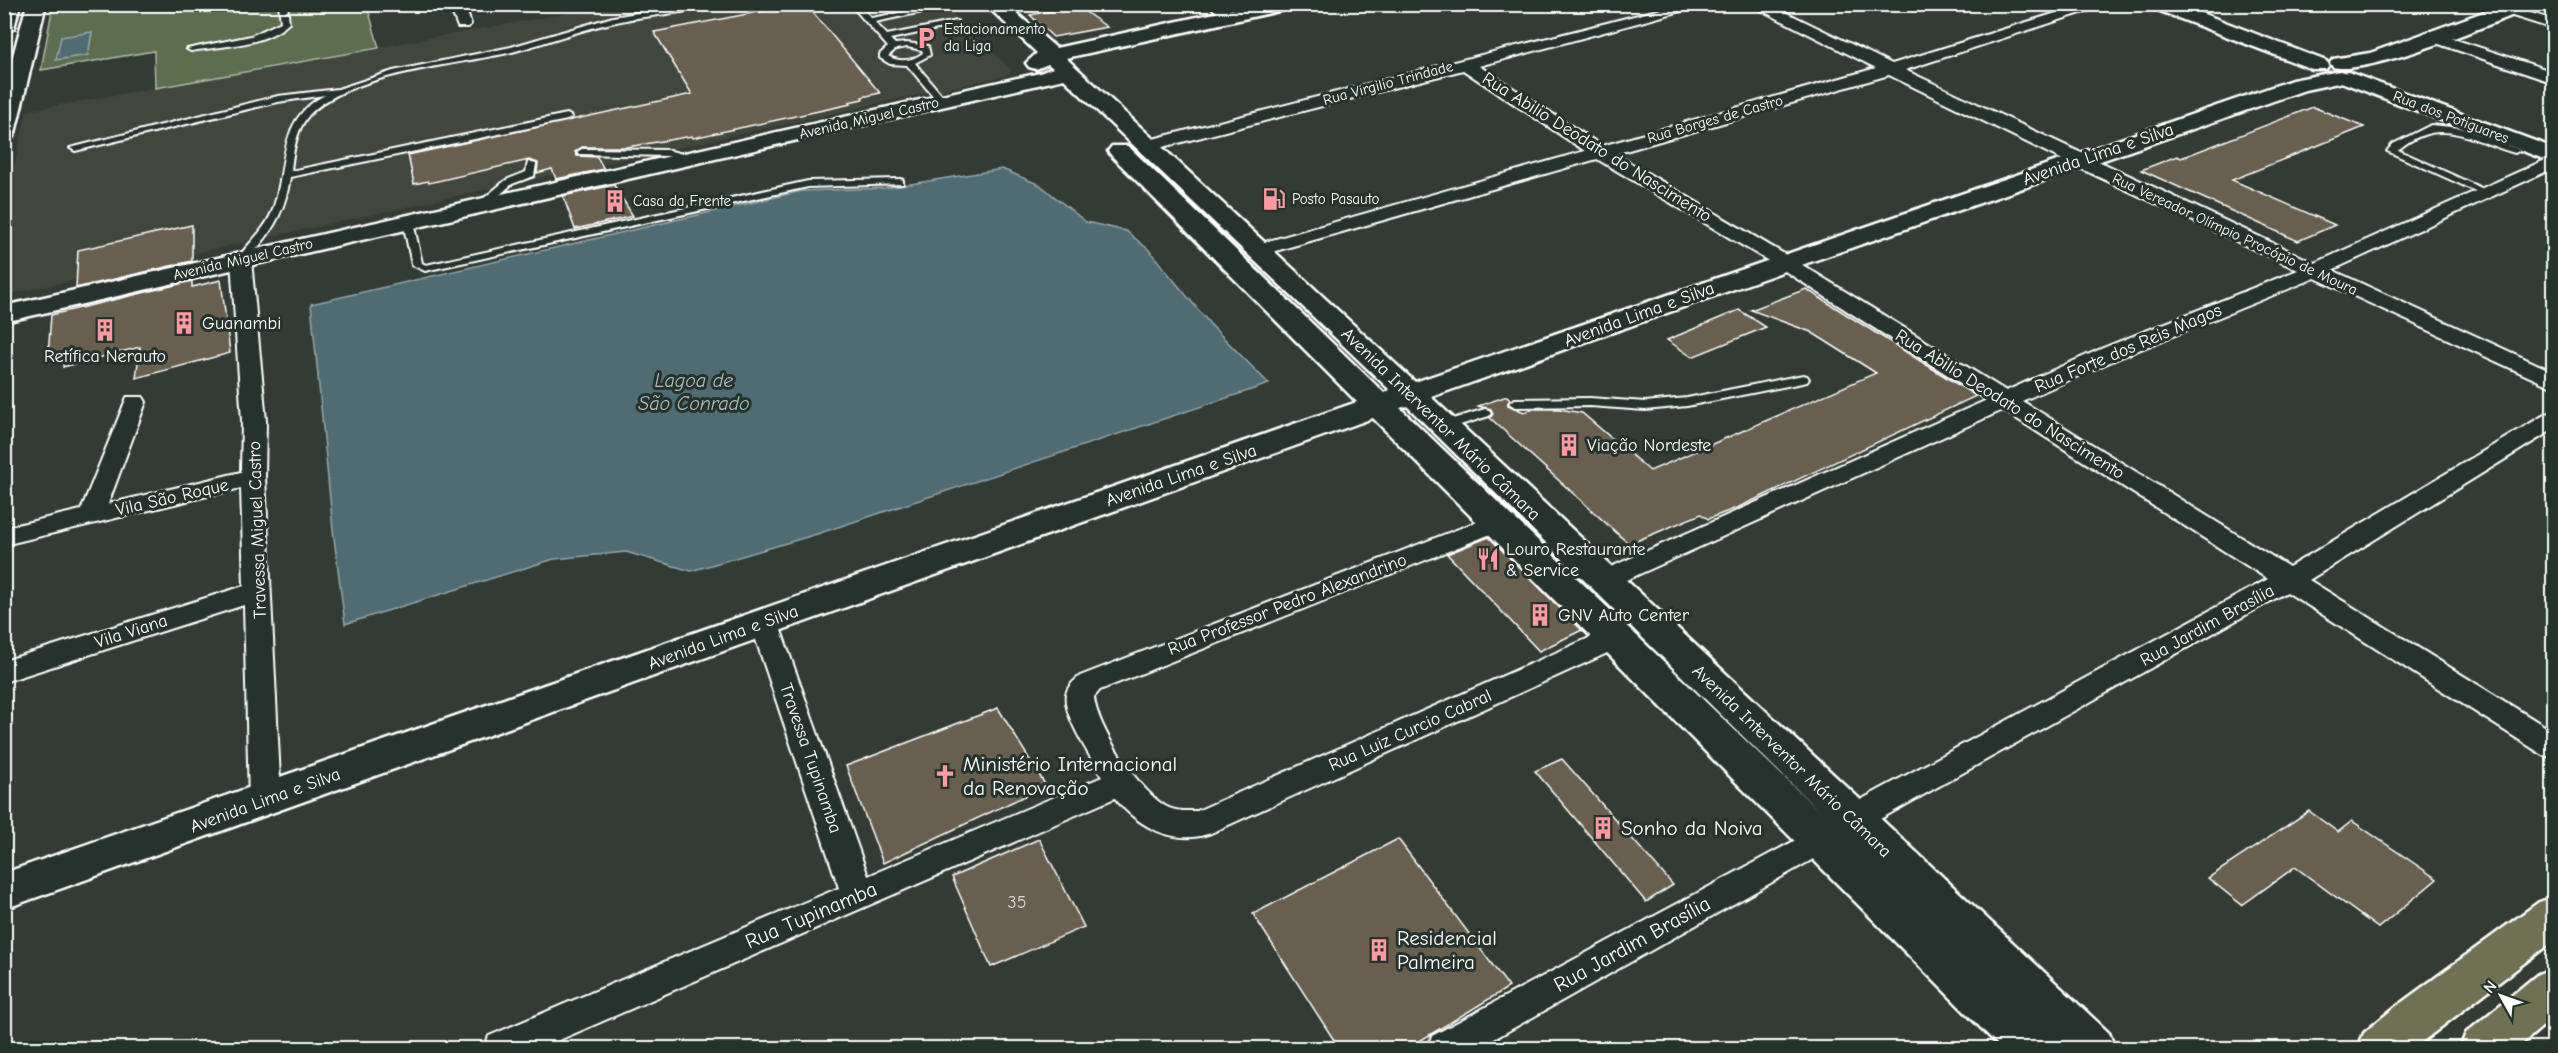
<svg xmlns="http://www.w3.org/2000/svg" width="2558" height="1053" font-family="'Comic Neue',sans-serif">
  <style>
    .built { fill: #43463c }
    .green { fill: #5d6e50; stroke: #aeb6a8; stroke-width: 1.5 }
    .water { fill: #4f6c75; stroke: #95a7ac; stroke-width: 1.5 }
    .building { fill: #675e50; stroke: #fff; stroke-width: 1.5 }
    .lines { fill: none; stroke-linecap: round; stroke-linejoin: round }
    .service-casing { stroke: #fff; stroke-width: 4 }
    .minor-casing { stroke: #fff; stroke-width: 4 }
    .tertiary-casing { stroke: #fff; stroke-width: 5 }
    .secondary-casing { stroke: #fff; stroke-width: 5 }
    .primary-casing { stroke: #fff; stroke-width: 5 }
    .service { fill: #26332d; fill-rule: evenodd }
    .minor { fill: #26332d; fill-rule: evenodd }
    .tertiary { fill: #26332d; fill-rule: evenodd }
    .secondary { fill: #26332d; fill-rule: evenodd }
    .primary { fill: #706f52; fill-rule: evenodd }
    .labels { text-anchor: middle; stroke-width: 6; stroke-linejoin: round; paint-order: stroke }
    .far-poi-label { font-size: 15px; fill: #fff; stroke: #26332d; text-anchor: start }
    .far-street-label { font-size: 15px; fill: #fff; stroke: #26332d }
    .street-label { font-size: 18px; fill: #fff; stroke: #26332d }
    .poi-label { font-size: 18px; fill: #fff; stroke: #26332d; text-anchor: start }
    .near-number-label { font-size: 18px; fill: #d9d7d3 }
    .water-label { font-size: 20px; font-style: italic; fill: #b0bdc1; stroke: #26332d }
    .near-poi-label { font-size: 21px; fill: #fff; stroke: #26332d; text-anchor: start }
    .near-street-label { font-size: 21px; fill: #fff; stroke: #26332d }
  </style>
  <rect width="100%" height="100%" fill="#333c34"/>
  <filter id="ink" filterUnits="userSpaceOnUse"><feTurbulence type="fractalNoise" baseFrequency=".0167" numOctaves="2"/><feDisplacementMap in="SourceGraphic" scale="12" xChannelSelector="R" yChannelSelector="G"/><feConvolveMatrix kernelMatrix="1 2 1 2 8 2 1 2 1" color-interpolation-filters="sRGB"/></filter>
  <g filter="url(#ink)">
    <path class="built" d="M618 4 944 5 1012 71 1005 76 5 295V205L27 111Z"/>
    <path class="green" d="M53 5H367L379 48 155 88 154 51 41 70Z"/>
    <g class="water">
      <path d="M92 32 88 55 56 60 61 37Z"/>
      <path d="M1002 169 1040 185 1086 222 1126 231 1148 249 1210 324 1269 384 817 534 691 571 626 552 554 559 345 624 333 530 311 304 802 191 886 188Z"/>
    </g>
    <g class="building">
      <path d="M799 4H806L880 93 862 97 863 99 849 102 851 104 693 138 692 136 627 147H582L575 152 577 156 597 157 604 169 556 179 552 169 537 173 538 163 529 160 429 183 428 181 414 184 408 155 692 94 654 32Z"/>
      <path d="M1077 6 1107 27 1053 37 1030 15Z"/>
      <path d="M2313 107 2364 127 2232 180 2335 225 2298 241 2141 170 2177 156 2181 158Z"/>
      <path d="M614 185 633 216 575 229 563 196Z"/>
      <path d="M192 225V261L76 288 78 250Z"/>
      <path d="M221 280 230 353 136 378 140 347 63 367 65 353 48 357 51 315 192 281V287Z"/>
      <path d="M1806 289 1976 396 1739 507 1708 519 1701 514 1629 544 1490 418 1493 414 1491 409 1478 406 1507 396 1510 399 1508 405 1524 412 1533 409H1559L1582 413 1650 471 1876 373 1811 332 1751 310Z"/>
      <path d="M1739 310 1766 327 1692 357 1667 340Z"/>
      <path d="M1489 537 1582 630 1539 651 1447 554Z"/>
      <path d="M998 708 1046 786 883 863 846 766Z"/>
      <path d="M1562 759 1673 885 1646 902 1535 771Z"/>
      <path d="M2309 811 2338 832 2352 821 2437 879 2378 928 2295 867 2242 905 2208 878Z"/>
      <path d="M1039 839 1084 927 991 967 952 877Z"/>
      <path d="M1398 839 1509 987 1408 1048H1339L1253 914Z"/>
    </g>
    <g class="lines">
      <g class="service-casing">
        <g id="service">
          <path d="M279 4H287L289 23C265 46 222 46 191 51L187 49 251 36 281 22Z"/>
          <path d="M690 4H712C695 13 648 15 626 20 587 27 550 42 512 52 456 65 349 73 309 115 296 130 293 152 291 171L567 114 572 117 567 120 290 177C286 207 275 228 255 251 251 256 247 261 241 263L236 260C248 244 264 231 272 212 289 169 275 120 325 95L278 102 75 151 70 148 278 96 338 89 393 71 511 47 613 17Z"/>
          <path d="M850 4H859L871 18 937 6 941 8 875 22 887 35 957 21V25L890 39 895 44 907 43 928 46 930 55 915 63 945 99V103H939L907 65 890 64 880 58V54L888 47ZM907 47 922 50 923 53C912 61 900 63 888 56L896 49Z"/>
          <path d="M2431 125 2461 128 2520 150 2515 153C2471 141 2440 114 2398 150L2490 192 2482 194 2387 151 2393 144Z"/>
          <path d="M582 149 667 150 698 158 693 161 667 156 579 154 577 152Z"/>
          <path d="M528 162 536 164 534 176 512 184 485 208H477V204L506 180 526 172Z"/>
          <path d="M900 179 903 180V184L808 187 425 271 412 265 403 222 408 219 413 222 422 263 426 265 808 181Z"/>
          <path d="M1803 375 1807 376 1809 379 1807 382 1687 406 1645 410 1590 406 1515 407 1509 403 1515 399 1590 398 1645 402 1687 398Z"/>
          <path d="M1485 409 1489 410 1491 413 1489 416 1444 430 1438 426 1440 423Z"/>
        </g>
      </g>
      <g class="minor-casing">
        <g id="minor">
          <path d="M449 4H464L471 24 468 27H458Z"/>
          <path d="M1207 4H1224L1239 16 1236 19H1226Z"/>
          <path d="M1681 4H1707L1479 66 1602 146 1876 68 1749 4H1769L1892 64 2085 4H2109L1905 70 2315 263 2554 156V168L2332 270 2554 372V388L2315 278 2119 358 2022 401 2289 567 2546 414 2554 412V429L2309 580 2554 732V758L2543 755 2287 592 1864 828 1853 832 1842 828 1837 819 1842 810 2268 579 2003 410 1613 586 1604 589 1595 586 1591 580 1595 574 1987 400 1777 266 1597 159 1265 254H1251L1248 250 1251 246 1585 151 1463 70 1147 151 1138 146 1141 142ZM1889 75 2073 165 2298 270 2103 348 2006 391 1791 258 1615 154Z"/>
          <path d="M2508 6 2554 20V29L2503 13 2501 10Z"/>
          <path d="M2429 31 2554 72V83L2424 39 2421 36 2424 33Z"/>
          <path d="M241 254 248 256 251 260 266 421 265 477 281 800 276 809 265 812 254 809 249 800 244 605 4 682V661L244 586 241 488 4 545V528L81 510 127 397H143L146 402 108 504 241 472 242 421 231 260 234 256Z"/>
          <path d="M1497 514 1506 516 1510 522 1506 528 1100 690 1094 697C1096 727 1142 796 1169 808 1178 812 1188 811 1197 811L1605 631 1615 628 1625 631 1629 638 1625 645 1211 833C1174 846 1138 827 1115 798L541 1048H484L489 1036 839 888 750 622 754 615 764 612 774 615 778 622 868 876 1102 777C1092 758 1062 715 1066 694 1068 686 1074 681 1080 676Z"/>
          <path d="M1820 827 1831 831 1836 840 1831 849 1478 1048H1427L1432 1036Z"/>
        </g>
      </g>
      <g class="tertiary-casing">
        <g id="tertiary">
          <path d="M4 4H20L14 28 4 34Z"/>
          <path d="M27 4H46L15 133 12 138 4 140V89Z"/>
          <path d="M2150 4H2178L2326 61 2329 65 2326 69H2312L2152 8Z"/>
          <path d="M2348 72 2554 148V163L2341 82 2337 78 2341 74Z"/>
        </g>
      </g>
      <g class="secondary-casing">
        <g id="secondary">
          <path d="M985 4H1006L1056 48 1256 4H1293L1284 10 1066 58 1415 382 2292 80 2340 71 2347 73 2351 77 2347 81 2305 90 1793 268 1431 397 2109 1033 2115 1048H2060L2052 1041 2055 1048H2001L1373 418 4 909V873L1357 402 1112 156 1108 151 1112 146H1128L1384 393 1390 390 1064 79 4 322V306L1040 73 1053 68 1048 64 1036 69 1029 67 1026 63 1037 53ZM1407 406 1820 812 1400 408Z"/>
          <path d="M2506 4H2534L2532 8C2491 23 2369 76 2333 67L2330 63 2333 59 2370 53Z"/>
        </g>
      </g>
      <g class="primary-casing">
        <g id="primary">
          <path d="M2554 897V940L2414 1048H2358L2364 1033 2394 1008 2539 902Z"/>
          <path d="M2554 968V1017L2517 1048H2460L2466 1033 2538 974Z"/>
        </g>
      </g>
      <use href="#service" class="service"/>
      <use href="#minor" class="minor"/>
      <use href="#tertiary" class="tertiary"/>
      <use href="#secondary" class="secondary"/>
      <use href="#primary" class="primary"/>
    </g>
  </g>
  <defs>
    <g id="parking-bare" transform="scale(1.8)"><path d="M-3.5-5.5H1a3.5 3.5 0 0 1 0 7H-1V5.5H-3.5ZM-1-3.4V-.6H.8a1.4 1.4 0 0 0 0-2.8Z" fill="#ff9aa2" stroke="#26332d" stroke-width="2.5" paint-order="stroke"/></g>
    <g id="fuel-bare" transform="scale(1.8)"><path d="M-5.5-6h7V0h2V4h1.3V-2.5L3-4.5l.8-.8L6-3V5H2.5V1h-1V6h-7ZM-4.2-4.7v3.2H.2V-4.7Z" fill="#ff9aa2" stroke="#26332d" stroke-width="2.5" paint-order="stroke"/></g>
    <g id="building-bare" transform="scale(1.8)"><path d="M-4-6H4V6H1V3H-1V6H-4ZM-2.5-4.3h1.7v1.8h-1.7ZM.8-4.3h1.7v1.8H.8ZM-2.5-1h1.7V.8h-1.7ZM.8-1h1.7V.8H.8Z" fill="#ff9aa2" stroke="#26332d" stroke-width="2.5" paint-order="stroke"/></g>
    <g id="restaurant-bare" transform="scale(1.8)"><path d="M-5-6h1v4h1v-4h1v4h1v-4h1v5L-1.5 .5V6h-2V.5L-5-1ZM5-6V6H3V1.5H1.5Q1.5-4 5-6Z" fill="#ff9aa2" stroke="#26332d" stroke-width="2.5" paint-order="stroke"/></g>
    <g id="church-bare" transform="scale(1.8)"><path d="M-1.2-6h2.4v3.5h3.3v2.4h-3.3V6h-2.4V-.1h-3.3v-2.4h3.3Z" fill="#ff9aa2" stroke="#26332d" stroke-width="2.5" paint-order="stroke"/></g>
  </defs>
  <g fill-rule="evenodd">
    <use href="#parking-bare" x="926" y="38"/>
    <use href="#fuel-bare" x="1274" y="199"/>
    <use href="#building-bare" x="615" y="201"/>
    <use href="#building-bare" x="184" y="323"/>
    <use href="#building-bare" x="105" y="330"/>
    <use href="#building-bare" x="1569" y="445"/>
    <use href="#restaurant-bare" x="1488" y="559"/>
    <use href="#building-bare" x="1540" y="615"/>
    <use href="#church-bare" x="945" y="776"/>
    <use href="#building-bare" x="1603" y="828"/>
    <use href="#building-bare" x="1379" y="950"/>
  </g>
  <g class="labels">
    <g class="far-poi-label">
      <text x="944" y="34">Estacionamento<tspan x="944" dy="17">da Liga</tspan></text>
      <text x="1292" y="204">Posto Pasauto</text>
      <text x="633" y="206">Casa da Frente</text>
    </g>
    <g class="far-street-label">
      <text transform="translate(1388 83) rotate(-15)" y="5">Rua Virgilio Trindade</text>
      <text transform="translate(2451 117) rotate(21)" y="5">Rua dos Potiguares</text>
      <text transform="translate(869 118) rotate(-13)" y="5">Avenida Miguel Castro</text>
      <text transform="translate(1715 119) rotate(-16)" y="5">Rua Borges de Castro</text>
      <text transform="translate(2235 234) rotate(25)" y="5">Rua Vereador Olímpio Procópio de Moura</text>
      <text transform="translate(243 259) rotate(-13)" y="5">Avenida Miguel Castro</text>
    </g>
    <g class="street-label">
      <text transform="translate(1597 147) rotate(32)" y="6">Rua Abilio Deodato do Nascimento</text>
      <text transform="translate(2098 154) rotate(-19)" y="6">Avenida Lima e Silva</text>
      <text transform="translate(1639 314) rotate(-20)" y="6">Avenida Lima e Silva</text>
      <text transform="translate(2128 348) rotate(-23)" y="6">Rua Forte dos Reis Magos</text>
      <text transform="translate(2010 404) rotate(32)" y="6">Rua Abilio Deodato do Nascimento</text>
      <text transform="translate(1441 424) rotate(44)" y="6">Avenida Interventor Mário Câmara</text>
      <text transform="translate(1181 475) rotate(-19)" y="6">Avenida Lima e Silva</text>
      <text transform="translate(172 497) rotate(-13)" y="6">Vila São Roque</text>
      <text transform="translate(257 530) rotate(-92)" y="6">Travessa Miguel Castro</text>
      <text transform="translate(1287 604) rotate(-21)" y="6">Rua Professor Pedro Alexandrino</text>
      <text transform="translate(2207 625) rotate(-29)" y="6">Rua Jardim Brasília</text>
      <text transform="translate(131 631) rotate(-18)" y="6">Vila Viana</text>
      <text transform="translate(723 637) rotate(-20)" y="6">Avenida Lima e Silva</text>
      <text transform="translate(1410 730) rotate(-24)" y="6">Rua Luiz Curcio Cabral</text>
      <text transform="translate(811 758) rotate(71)" y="6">Travessa Tupinamba</text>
      <text transform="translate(1792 761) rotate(44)" y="6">Avenida Interventor Mário Câmara</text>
      <text transform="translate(265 800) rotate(-20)" y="6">Avenida Lima e Silva</text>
    </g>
    <g class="poi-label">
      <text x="202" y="329">Guanambi</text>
      <text x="105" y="362" text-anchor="middle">Retífica Nerauto</text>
      <text x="1587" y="451">Viação Nordeste</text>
      <text x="1506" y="555">Louro Restaurante<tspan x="1506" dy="21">&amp; Service</tspan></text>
      <text x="1558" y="621">GNV Auto Center</text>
    </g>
    <g class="near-number-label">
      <text x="1017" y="908">35</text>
    </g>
    <g class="water-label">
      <text x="694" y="387">Lagoa de<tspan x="694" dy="23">São Conrado</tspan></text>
    </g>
    <g class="near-poi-label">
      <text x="963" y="771">Ministério Internacional<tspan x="963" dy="24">da Renovação</tspan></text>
      <text x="1621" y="835">Sonho da Noiva</text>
      <text x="1397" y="945">Residencial<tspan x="1397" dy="24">Palmeira</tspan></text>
    </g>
    <g class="near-street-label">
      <text transform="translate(811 915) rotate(-23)" y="7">Rua Tupinamba</text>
      <text transform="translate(1632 944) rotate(-29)" y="7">Rua Jardim Brasília</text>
    </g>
  </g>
  <rect width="2558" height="1053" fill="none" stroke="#26332d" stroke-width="24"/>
  <rect x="12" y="12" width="2534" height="1029" fill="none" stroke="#fff" stroke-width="2" filter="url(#ink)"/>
  <g transform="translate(2501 996) rotate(310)" stroke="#26332d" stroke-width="4.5" paint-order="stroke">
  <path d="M0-4.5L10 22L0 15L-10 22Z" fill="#ffffff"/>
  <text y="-9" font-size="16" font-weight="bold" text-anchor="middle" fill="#ffffff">N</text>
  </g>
</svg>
